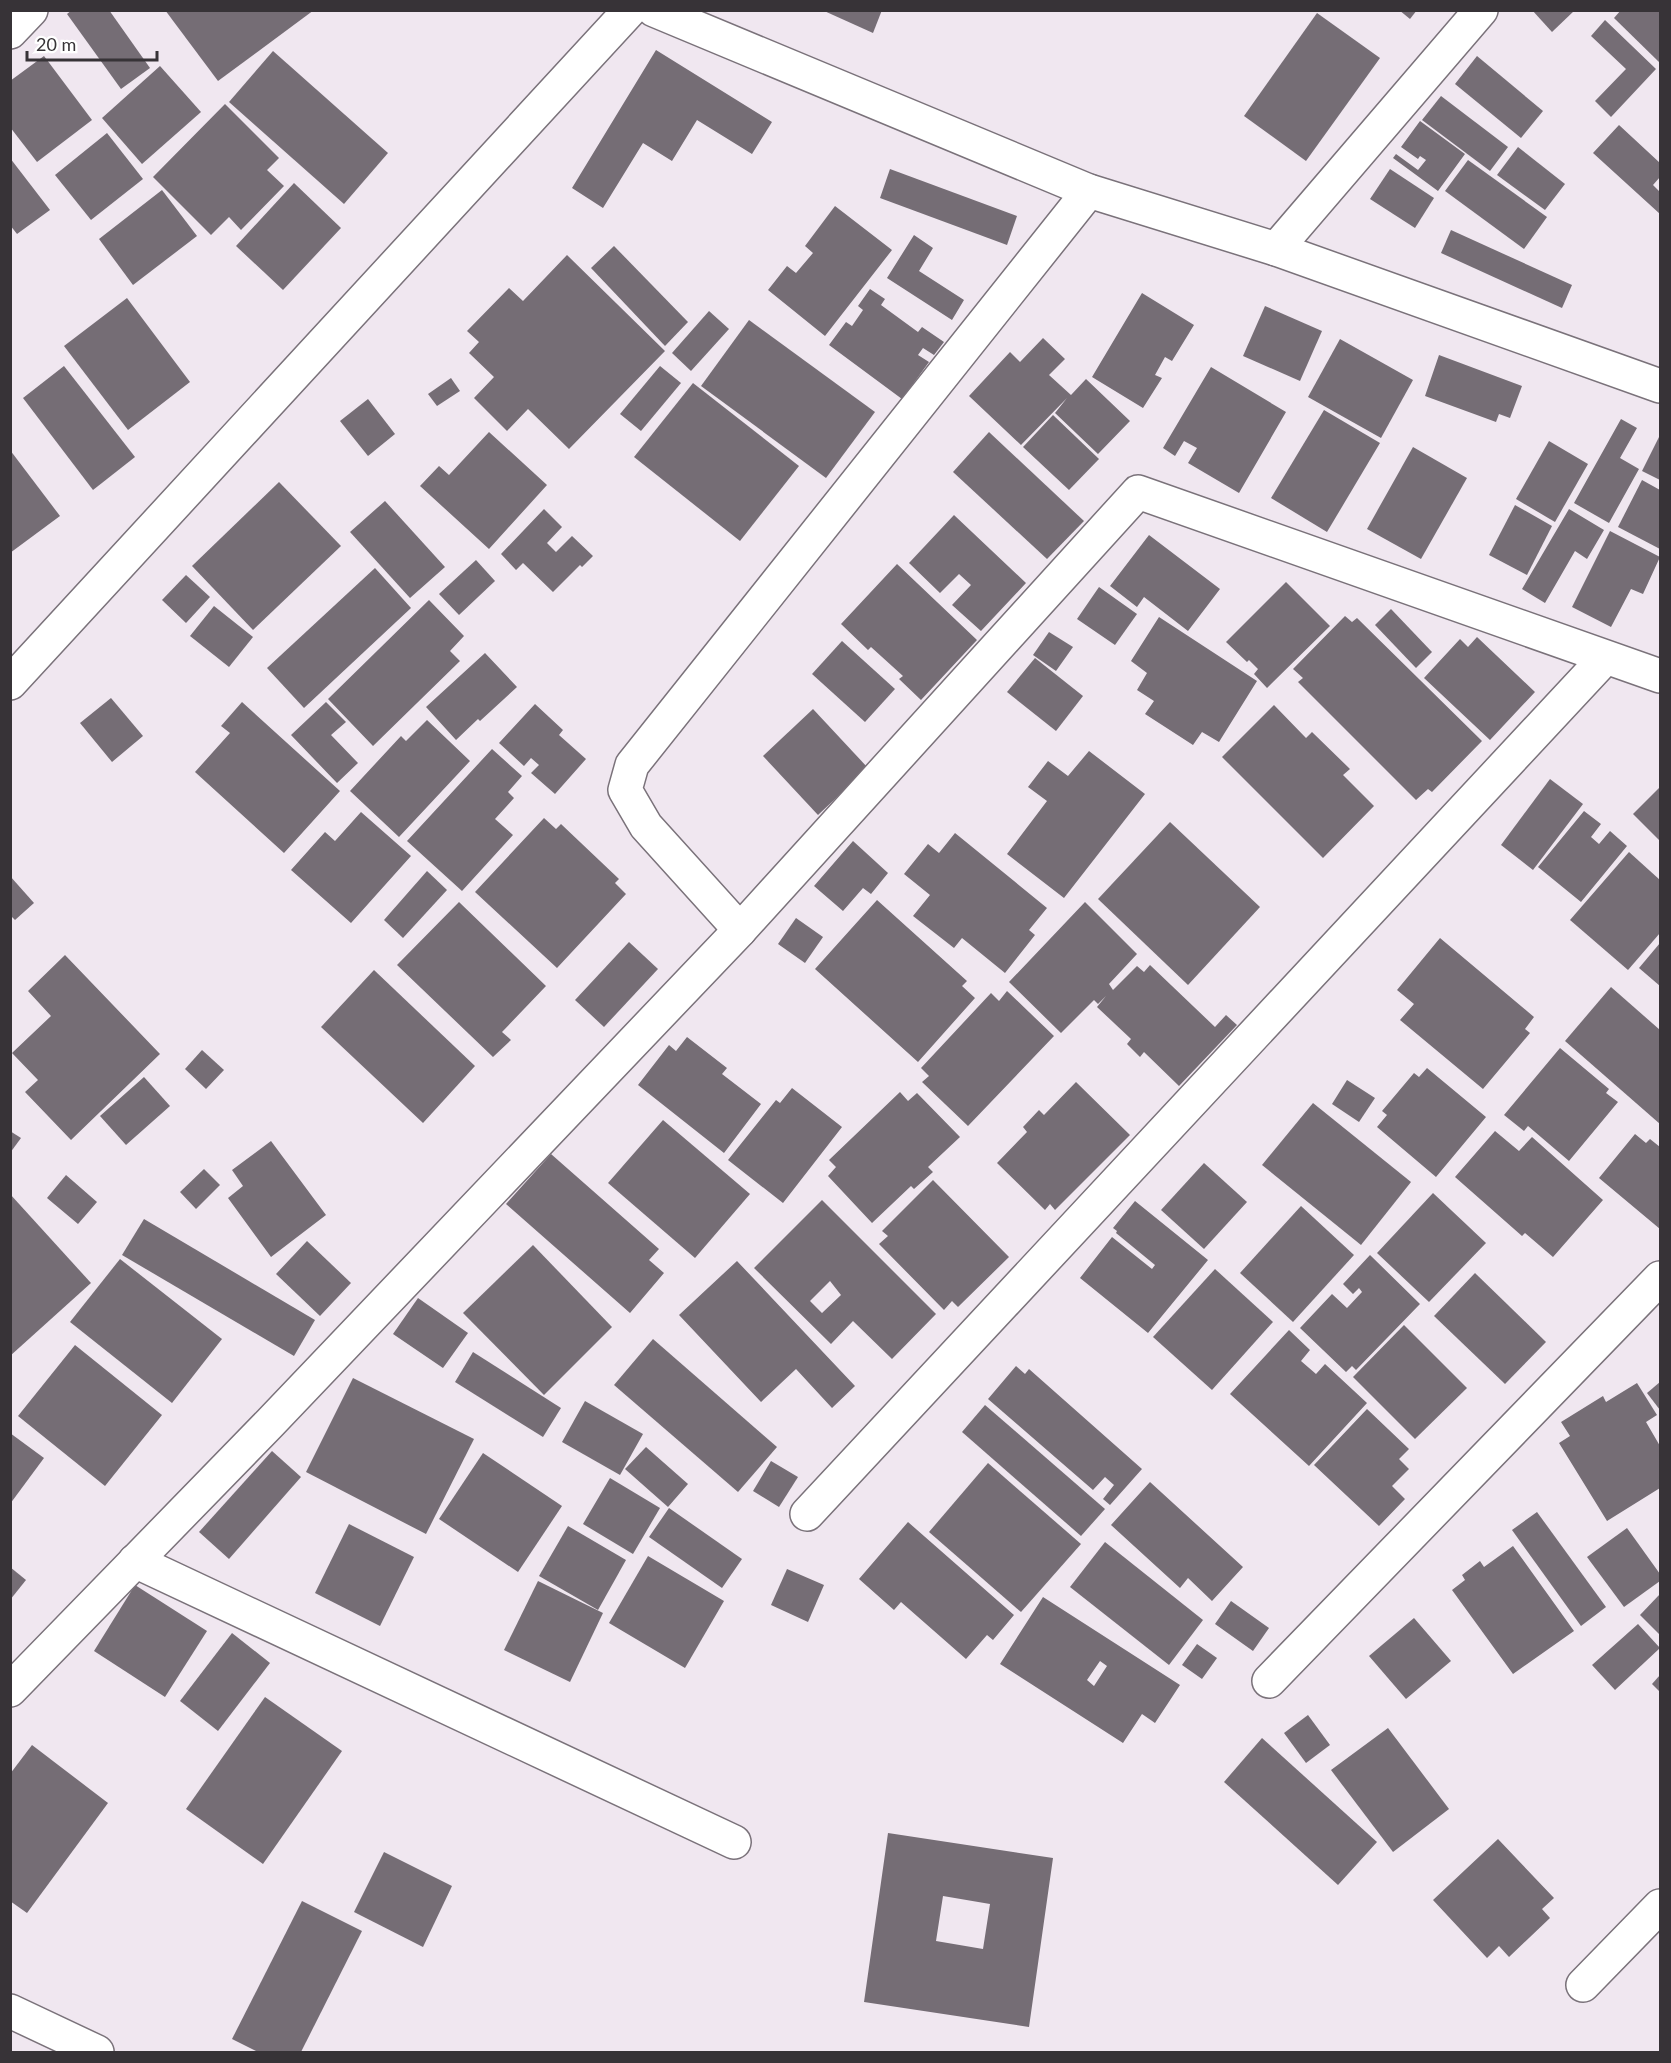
<svg xmlns="http://www.w3.org/2000/svg" width="1671" height="2063" font-family="Lato,sans-serif">
  <style>
    .building { fill: #756d75; fill-rule: evenodd }
    .lines { fill: none; stroke-linecap: round; stroke-linejoin: round }
    .street-casing { stroke: #7a727a; stroke-width: 36 }
    .street { stroke: #fff; stroke-width: 33 }
  </style>
  <rect width="100%" height="100%" fill="#f0e7f0"/>
  <g class="building">
    <path d="M72 10H109L150 68 121 89 67 14Z"/>
    <path d="M165 10H314L218 81Z"/>
    <path d="M822 10H882L873 33Z"/>
    <path d="M1399 10H1417L1410 19Z"/>
    <path d="M1532 10H1575L1552 32Z"/>
    <path d="M1621 10H1660V63L1614 18Z"/>
    <path d="M1317 13 1380 58 1306 161 1244 116Z"/>
    <path d="M1605 20 1656 69 1611 117 1595 101 1626 69 1591 36Z"/>
    <path d="M656 50 772 122 752 154 697 120 672 161 643 143 603 208 572 188Z"/>
    <path d="M273 51 388 153 344 204 229 102Z"/>
    <path d="M44 56 92 120 37 162 10 127V81Z"/>
    <path d="M1477 56 1543 111 1521 138 1455 84Z"/>
    <path d="M160 66 201 112 142 164 102 118Z"/>
    <path d="M1441 96 1508 147 1490 171 1422 120Z"/>
    <path d="M225 104 279 158 267 170 284 186 241 230 229 217 211 235 153 177Z"/>
    <path d="M1420 121 1465 154 1438 191 1393 158 1396 154 1418 170 1426 160 1420 156 1418 159 1401 147Z"/>
    <path d="M1619 125 1660 163V177L1653 185 1660 192V214L1593 153Z"/>
    <path d="M107 133 143 179 91 220 55 175Z"/>
    <path d="M1518 147 1565 184 1545 210 1497 175Z"/>
    <path d="M10 158 50 210 17 234 10 225Z"/>
    <path d="M1468 160 1547 217 1524 249 1445 191Z"/>
    <path d="M890 169 1017 216 1007 245 880 198Z"/>
    <path d="M1390 169 1434 198 1415 228 1370 199Z"/>
    <path d="M294 183 341 228 283 290 236 246Z"/>
    <path d="M162 190 197 236 133 285 99 239Z"/>
    <path d="M835 206 892 250 825 336 768 290 787 266 796 273 813 253 805 246Z"/>
    <path d="M1451 230 1572 285 1562 308 1441 253Z"/>
    <path d="M914 235 933 248 919 271 964 300 952 320 887 278Z"/>
    <path d="M614 246 688 322 665 346 591 268Z"/>
    <path d="M567 255 665 351 569 449 528 409 507 431 474 398 494 377 469 353 479 342 467 331 509 288 523 301Z"/>
    <path d="M870 289 885 299 881 305 918 332 922 327 944 342 934 355 923 348 918 355 929 362 902 399 829 345 846 322 852 326 863 310 858 306Z"/>
    <path d="M1142 293 1194 325 1172 361 1165 357 1155 375 1162 378 1143 408 1092 377Z"/>
    <path d="M127 298 190 382 128 430 64 346Z"/>
    <path d="M1265 306 1322 331 1300 381 1243 356Z"/>
    <path d="M709 311 729 329 691 371 672 353Z"/>
    <path d="M749 320 875 412 826 478 701 386Z"/>
    <path d="M1043 338 1065 359 1049 375 1071 395 1086 379 1130 421 1098 454 1055 413 1067 398 1021 445 969 396 1010 352 1020 362Z"/>
    <path d="M1340 339 1413 380 1381 438 1308 397Z"/>
    <path d="M1439 355 1522 386 1510 418 1499 414 1496 422 1425 396Z"/>
    <path d="M64 366 135 457 93 490 23 398Z"/>
    <path d="M660 366 681 383 641 431 620 414Z"/>
    <path d="M1211 367 1286 412 1239 493 1188 463 1197 448 1184 441 1175 456 1163 448Z"/>
    <path d="M451 378 460 391 437 406 428 394Z"/>
    <path d="M693 383 799 466 740 541 634 457Z"/>
    <path d="M368 399 395 434 368 456 340 421Z"/>
    <path d="M1324 410 1380 443 1327 532 1271 498Z"/>
    <path d="M1053 415 1099 459 1069 490 1023 447Z"/>
    <path d="M1621 419 1637 428 1620 458 1639 469 1609 523 1574 503Z"/>
    <path d="M489 432 547 485 489 549 420 486 439 466 449 475Z"/>
    <path d="M989 432 1084 521 1047 559 953 472Z"/>
    <path d="M1660 435V480L1642 471Z"/>
    <path d="M1549 441 1588 464 1555 522 1516 499Z"/>
    <path d="M1413 447 1467 478 1421 559 1367 529Z"/>
    <path d="M10 450 60 516 10 553Z"/>
    <path d="M1642 480 1660 490V549L1618 527Z"/>
    <path d="M279 482 341 546 253 630 192 566Z"/>
    <path d="M385 501 445 567 410 598 350 532Z"/>
    <path d="M1515 505 1552 526 1527 575 1489 555Z"/>
    <path d="M544 509 562 527 547 543 556 552 572 536 593 556 582 567 580 565 553 592 523 563 516 570 501 554Z"/>
    <path d="M1569 509 1604 530 1587 559 1575 551 1545 603 1522 589Z"/>
    <path d="M954 515 1026 583 981 631 952 605 971 585 959 574 940 593 909 563Z"/>
    <path d="M1610 531 1660 557 1643 594 1631 589 1611 627 1572 607Z"/>
    <path d="M1149 535 1220 589 1188 631 1144 597 1137 607 1110 586Z"/>
    <path d="M476 560 495 581 459 615 439 594Z"/>
    <path d="M897 564 977 640 921 700 899 679 903 676 871 647 868 650 841 624Z"/>
    <path d="M375 568 411 608 304 708 267 668Z"/>
    <path d="M186 575 210 597 186 623 162 600Z"/>
    <path d="M1286 582 1330 626 1267 688 1254 674 1258 669 1249 660 1247 662 1226 642Z"/>
    <path d="M1099 587 1137 614 1115 645 1077 619Z"/>
    <path d="M429 600 464 636 450 651 460 661 373 746 328 699Z"/>
    <path d="M214 606 253 637 229 667 190 636Z"/>
    <path d="M1391 609 1432 652 1416 668 1375 625Z"/>
    <path d="M1345 616 1352 622 1357 618 1482 741 1432 792 1428 789 1416 800 1298 682 1303 678 1293 669Z"/>
    <path d="M1159 617 1257 681 1219 742 1202 732 1193 745 1145 714 1154 701 1137 690 1147 673 1131 661Z"/>
    <path d="M1049 632 1073 647 1056 671 1033 655Z"/>
    <path d="M1477 637 1535 692 1490 740 1424 678 1460 639 1468 647Z"/>
    <path d="M842 641 895 689 865 722 812 674Z"/>
    <path d="M485 653 517 687 480 721 478 719 456 740 426 707Z"/>
    <path d="M1035 658 1083 696 1056 731 1007 692Z"/>
    <path d="M111 698 143 736 112 762 80 723Z"/>
    <path d="M242 702 340 791 284 853 195 772 230 733 221 726Z"/>
    <path d="M326 702 346 722 331 735 358 763 337 783 291 735Z"/>
    <path d="M535 704 563 730 559 735 586 759 555 794 531 773 539 765 531 758 524 766 499 743Z"/>
    <path d="M1274 705 1306 738 1312 732 1350 769 1343 775 1374 806 1323 858 1222 757Z"/>
    <path d="M813 709 868 768 818 815 763 756Z"/>
    <path d="M427 720 470 761 399 837 350 791 401 736 406 741Z"/>
    <path d="M492 749 522 776 508 792 514 798 495 819 513 835 462 891 407 841Z"/>
    <path d="M1089 751 1145 794 1064 898 1007 854 1047 801 1028 787 1048 761 1068 776Z"/>
    <path d="M1550 779 1583 804 1533 870 1501 845Z"/>
    <path d="M1660 787V841L1633 814Z"/>
    <path d="M1584 811 1601 824 1591 837 1599 844 1610 831 1627 846 1581 902 1538 867Z"/>
    <path d="M361 812 411 856 351 923 291 870 325 832 335 841Z"/>
    <path d="M544 818 556 829 561 824 619 879 615 883 626 894 557 968 475 892Z"/>
    <path d="M1170 822 1260 907 1188 985 1098 899Z"/>
    <path d="M955 833 1047 908 1029 930 1035 935 1005 973 962 938 954 948 913 916 930 895 904 874 928 844 939 853Z"/>
    <path d="M853 841 888 873 871 894 863 888 843 911 814 886Z"/>
    <path d="M1629 852 1660 880V933L1628 970 1570 920Z"/>
    <path d="M427 871 447 890 403 938 384 920Z"/>
    <path d="M10 876 34 903 15 920 10 915Z"/>
    <path d="M877 900 967 981 962 986 975 998 918 1062 815 969Z"/>
    <path d="M459 902 546 986 502 1032 511 1040 493 1057 397 965Z"/>
    <path d="M1085 902 1137 954 1109 984 1113 990 1137 966 1144 972 1150 965 1215 1027 1226 1015 1237 1025 1179 1086 1144 1052 1140 1057 1127 1044 1131 1039 1097 1007 1106 996 1098 1004 1094 1000 1061 1033 1009 982Z"/>
    <path d="M796 918 823 937 805 963 778 944Z"/>
    <path d="M1440 938 1534 1017 1525 1029 1530 1033 1483 1089 1400 1020 1414 1004 1397 990Z"/>
    <path d="M629 942 658 969 604 1027 575 1000Z"/>
    <path d="M1660 943V986L1639 968Z"/>
    <path d="M65 955 160 1054 71 1140 25 1092 38 1080 12 1053 51 1016 28 991Z"/>
    <path d="M374 970 475 1066 423 1123 321 1027Z"/>
    <path d="M1611 987 1660 1030V1124L1565 1041Z"/>
    <path d="M1007 991 1054 1036 968 1126 922 1082 929 1076 921 1068 991 993 999 1001Z"/>
    <path d="M687 1037 727 1068 722 1074 761 1104 724 1153 638 1085 669 1045 676 1051Z"/>
    <path d="M1560 1048 1609 1089 1606 1093 1618 1102 1569 1161 1528 1126 1524 1131 1504 1115Z"/>
    <path d="M202 1050 224 1070 206 1089 185 1069Z"/>
    <path d="M1427 1068 1486 1117 1436 1177 1377 1127 1387 1115 1382 1111 1414 1073 1419 1077Z"/>
    <path d="M144 1077 170 1106 126 1145 100 1116Z"/>
    <path d="M1347 1080 1375 1098 1359 1122 1332 1104Z"/>
    <path d="M1076 1082 1130 1135 1055 1210 1050 1204 1045 1210 997 1163 1027 1132 1023 1127 1039 1110 1044 1115Z"/>
    <path d="M792 1088 842 1127 783 1203 728 1160 776 1100 780 1103Z"/>
    <path d="M900 1092 908 1101 917 1093 960 1137 928 1167 933 1172 914 1189 911 1186 872 1223 828 1176 836 1167 829 1160Z"/>
    <path d="M1313 1103 1411 1182 1361 1245 1262 1165Z"/>
    <path d="M663 1120 750 1194 695 1258 608 1183Z"/>
    <path d="M10 1131 21 1138 10 1153Z"/>
    <path d="M1495 1131 1519 1151 1532 1137 1603 1200 1553 1257 1525 1233 1522 1236 1455 1177Z"/>
    <path d="M1635 1134 1646 1143 1650 1139 1660 1147V1229L1599 1178Z"/>
    <path d="M271 1141 326 1215 271 1257 228 1198 243 1186 232 1170Z"/>
    <path d="M551 1154 659 1249 649 1260 664 1273 630 1313 506 1204Z"/>
    <path d="M1204 1163 1247 1202 1204 1249 1161 1210Z"/>
    <path d="M204 1169 220 1185 196 1209 180 1192Z"/>
    <path d="M66 1175 97 1202 78 1224 47 1198Z"/>
    <path d="M933 1180 1009 1257 958 1307 952 1301 944 1310 879 1244 888 1236 882 1231Z"/>
    <path d="M1433 1193 1486 1243 1429 1302 1377 1253Z"/>
    <path d="M10 1194 91 1283 10 1356Z"/>
    <path d="M822 1200 936 1314 892 1359 853 1321 831 1344 754 1268ZM830 1281 841 1295 822 1313 810 1301Z"/>
    <path d="M1135 1201 1208 1260 1148 1333 1080 1278 1112 1237 1152 1269 1155 1265 1116 1233 1117 1231 1113 1228Z"/>
    <path d="M1301 1206 1354 1255 1293 1322 1240 1273Z"/>
    <path d="M144 1219 315 1320 294 1356 122 1255Z"/>
    <path d="M307 1241 351 1283 320 1316 276 1274Z"/>
    <path d="M533 1245 612 1327 544 1395 463 1313Z"/>
    <path d="M1370 1255 1420 1304 1356 1370 1352 1366 1346 1372 1300 1328 1332 1294 1347 1308 1362 1292 1359 1288 1353 1294 1343 1284Z"/>
    <path d="M120 1259 222 1339 172 1403 70 1322Z"/>
    <path d="M737 1261 855 1386 832 1408 796 1369 761 1402 679 1315Z"/>
    <path d="M1215 1269 1273 1322 1212 1390 1153 1337Z"/>
    <path d="M1475 1273 1546 1342 1505 1384 1434 1316Z"/>
    <path d="M418 1298 468 1333 443 1368 393 1334Z"/>
    <path d="M1404 1325 1467 1388 1415 1439 1353 1377Z"/>
    <path d="M1289 1330 1310 1350 1301 1361 1316 1374 1325 1364 1367 1403 1309 1466 1230 1394Z"/>
    <path d="M653 1339 777 1447 738 1492 614 1385Z"/>
    <path d="M75 1345 162 1415 105 1486 18 1416Z"/>
    <path d="M473 1352 561 1408 543 1437 455 1382Z"/>
    <path d="M1016 1366 1025 1374 1029 1369 1142 1469 1110 1505 1103 1499 1114 1485 1105 1477 1093 1490 988 1399Z"/>
    <path d="M353 1378 474 1439 426 1534 306 1472Z"/>
    <path d="M1660 1382V1410L1647 1393Z"/>
    <path d="M1637 1383 1657 1415 1646 1422 1660 1446V1488L1607 1521 1559 1443 1570 1436 1561 1422 1603 1396 1606 1402Z"/>
    <path d="M585 1401 643 1434 620 1475 562 1442Z"/>
    <path d="M985 1405 1105 1509 1081 1536 962 1432Z"/>
    <path d="M1367 1409 1409 1449 1399 1459 1409 1469 1392 1486 1405 1499 1379 1526 1314 1465Z"/>
    <path d="M10 1433 44 1458 10 1504Z"/>
    <path d="M646 1447 688 1484 668 1507 625 1469Z"/>
    <path d="M272 1451 301 1477 229 1559 199 1532Z"/>
    <path d="M483 1453 562 1506 518 1572 439 1519Z"/>
    <path d="M771 1461 798 1477 779 1507 753 1491Z"/>
    <path d="M988 1463 1081 1544 1021 1612 929 1532Z"/>
    <path d="M610 1478 660 1508 633 1554 583 1524Z"/>
    <path d="M1150 1482 1243 1567 1212 1601 1188 1578 1180 1588 1111 1525Z"/>
    <path d="M669 1508 742 1559 722 1588 649 1537Z"/>
    <path d="M1537 1512 1606 1607 1581 1626 1512 1530Z"/>
    <path d="M908 1522 1014 1615 993 1640 987 1635 966 1659 901 1602 894 1610 859 1579Z"/>
    <path d="M349 1524 414 1557 380 1626 315 1593Z"/>
    <path d="M568 1526 626 1560 598 1610 539 1576Z"/>
    <path d="M1627 1528 1660 1574V1581L1624 1607 1587 1557Z"/>
    <path d="M1105 1542 1203 1620 1169 1665 1070 1587Z"/>
    <path d="M1513 1546 1574 1631 1513 1674 1452 1590 1465 1580 1462 1575 1480 1561 1484 1567Z"/>
    <path d="M648 1556 724 1601 685 1668 609 1623Z"/>
    <path d="M10 1567 26 1580 10 1600Z"/>
    <path d="M787 1569 824 1585 808 1622 771 1605Z"/>
    <path d="M538 1581 603 1613 570 1682 504 1650Z"/>
    <path d="M135 1585 207 1631 165 1697 94 1651Z"/>
    <path d="M1660 1594V1635L1640 1615Z"/>
    <path d="M1043 1597 1180 1685 1155 1723 1142 1714 1123 1743 1000 1664ZM1100 1661 1107 1666 1094 1686 1087 1680Z"/>
    <path d="M1231 1601 1269 1628 1253 1651 1215 1624Z"/>
    <path d="M1414 1618 1451 1661 1406 1699 1369 1656Z"/>
    <path d="M1638 1624 1660 1648 1615 1690 1592 1665Z"/>
    <path d="M232 1633 270 1663 218 1731 180 1701Z"/>
    <path d="M1197 1644 1217 1658 1202 1679 1182 1665Z"/>
    <path d="M1660 1675V1692L1652 1684Z"/>
    <path d="M265 1697 342 1751 263 1864 186 1809Z"/>
    <path d="M1308 1715 1330 1745 1306 1763 1284 1733Z"/>
    <path d="M1388 1728 1449 1809 1393 1852 1331 1770Z"/>
    <path d="M1262 1738 1377 1842 1338 1885 1224 1782Z"/>
    <path d="M32 1745 108 1803 27 1913 10 1901V1774Z"/>
    <path d="M888 1833 1053 1858 1029 2027 864 2002ZM943 1896 990 1904 983 1949 936 1941Z"/>
    <path d="M1498 1839 1554 1898 1542 1909 1550 1918 1509 1957 1499 1946 1487 1958 1433 1900Z"/>
    <path d="M384 1852 452 1886 423 1947 354 1912Z"/>
    <path d="M302 1901 362 1931 301 2052H258L232 2039Z"/>
  </g>
  <g class="lines">
    <g class="street-casing">
      <g id="street">
        <path d="M654 10 1089 191 1276 249 1660 386"/>
        <path d="M10 32 31 10"/>
        <path d="M1276 249 1481 10"/>
        <path d="M10 683 630 10"/>
        <path d="M740 930 646 826 625 790 632 765 1089 191"/>
        <path d="M807 1514 1605 658"/>
        <path d="M135 1561 734 1842"/>
        <path d="M1269 1681 1660 1278"/>
        <path d="M10 1690 270 1423 740 930 1138 492 1660 676"/>
        <path d="M1583 1985 1660 1906"/>
        <path d="M10 2011 97 2052"/>
      </g>
    </g>
    <use href="#street" class="street"/>
  </g>
  <rect width="1671" height="2063" fill="none" stroke="#373337" stroke-width="24"/>
  <path d="M27 51v9h130v-9" fill="none" stroke="#373337" stroke-width="3"/>
  <text x="36" y="51" font-size="18" fill="#373337" stroke="#ffffff" stroke-width="4.5" paint-order="stroke">20 m</text>
</svg>
